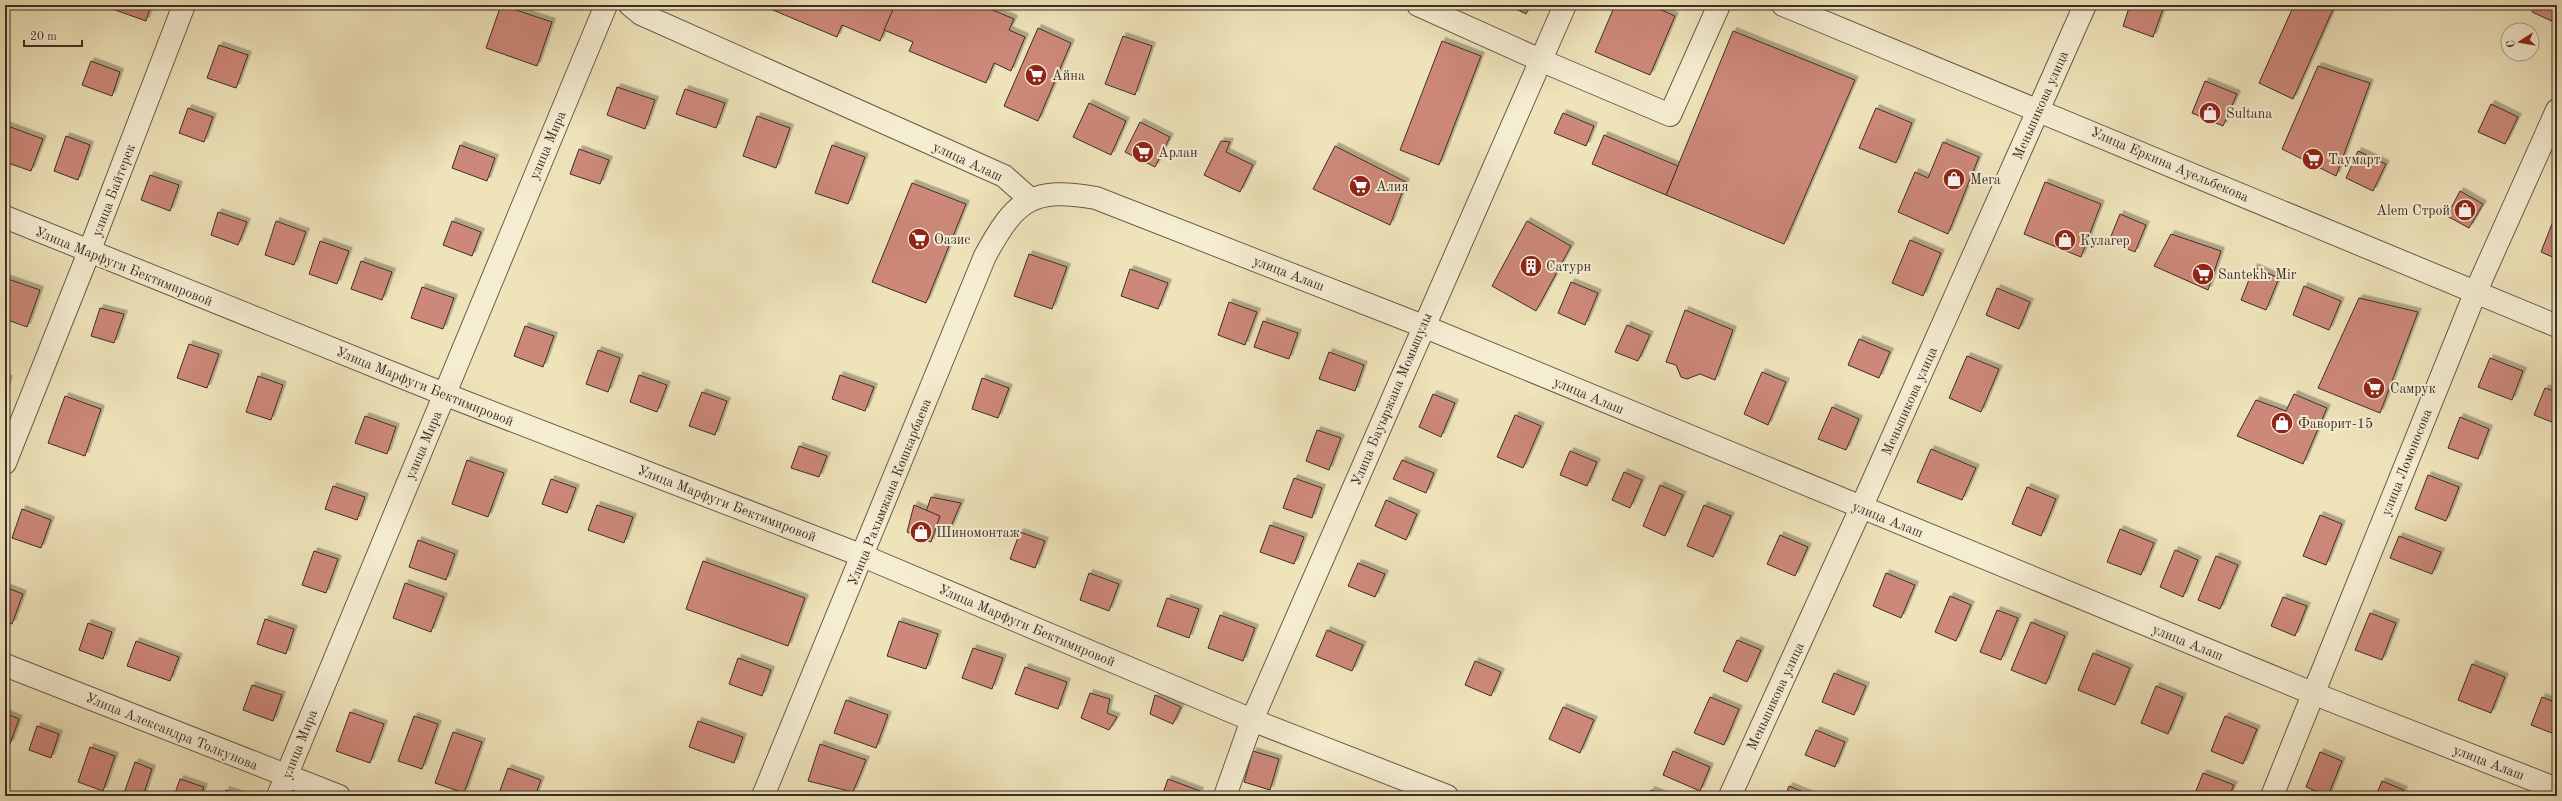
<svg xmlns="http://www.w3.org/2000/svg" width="2562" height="801" font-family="'Old Standard TT',serif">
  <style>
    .building { fill: #cd8879; stroke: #3c2e27; filter: url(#shadow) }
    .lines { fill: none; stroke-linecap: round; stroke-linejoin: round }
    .minor-casing { stroke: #695b4c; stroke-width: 24 }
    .minor { stroke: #f5edd2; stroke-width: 22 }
    .labels { text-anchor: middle; stroke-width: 4; stroke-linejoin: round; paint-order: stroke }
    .poi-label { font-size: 14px; fill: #3c2e27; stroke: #f5edd2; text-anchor: start }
    .street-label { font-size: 14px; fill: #3c2e27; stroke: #f5edd2 }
  </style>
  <defs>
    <filter id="shadow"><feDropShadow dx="3.5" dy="-3.5" stdDeviation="0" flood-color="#0004"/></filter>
  </defs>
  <rect width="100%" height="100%" fill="#efe3ba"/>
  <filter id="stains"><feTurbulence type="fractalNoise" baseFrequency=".005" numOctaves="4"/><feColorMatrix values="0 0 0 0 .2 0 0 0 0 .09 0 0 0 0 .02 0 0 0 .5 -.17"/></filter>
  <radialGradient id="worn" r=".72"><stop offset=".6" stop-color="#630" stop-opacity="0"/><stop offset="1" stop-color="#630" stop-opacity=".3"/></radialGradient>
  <g class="building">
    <path d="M108 5H151L146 21 107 7Z"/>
    <path d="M501 5 552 22 537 66 486 48Z"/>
    <path d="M761 5H895L880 41 842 25 837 37Z"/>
    <path d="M895 5H981L1014 19 1009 30 1025 37 1011 71 994 63 986 83 909 51 913 42 884 30Z"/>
    <path d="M1508 5H1531L1526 14Z"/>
    <path d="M1615 5H1650L1675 16 1650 75 1595 52Z"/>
    <path d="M2130 5 2164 6 2153 37 2123 26Z"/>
    <path d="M2294 5H2335L2293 99 2259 83Z"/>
    <path d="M2535 5H2557L2556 23 2532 12Z"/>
    <path d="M1038 28 1071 43 1038 121 1004 106Z"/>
    <path d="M1733 31 1855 80 1784 244 1666 195Z"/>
    <path d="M1123 36 1152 46 1135 95 1105 84Z"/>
    <path d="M1442 41 1481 56 1439 165 1400 150Z"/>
    <path d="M219 45 248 55 236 88 207 78Z"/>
    <path d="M91 61 120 72 112 96 82 85Z"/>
    <path d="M2318 66 2370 83 2336 176 2282 149Z"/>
    <path d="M2205 81 2237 94 2223 126 2192 113Z"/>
    <path d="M617 87 655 100 645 129 607 115Z"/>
    <path d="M685 89 725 103 716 128 676 114Z"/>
    <path d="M1089 103 1126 121 1111 155 1073 137Z"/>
    <path d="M2491 104 2518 117 2505 144 2478 132Z"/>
    <path d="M188 108 213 117 204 142 179 133Z"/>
    <path d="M1876 108 1912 123 1896 163 1859 148Z"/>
    <path d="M1563 113 1594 126 1586 146 1554 133Z"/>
    <path d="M757 116 790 128 776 168 743 156Z"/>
    <path d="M1140 122 1170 137 1155 167 1125 152Z"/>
    <path d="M5 125 43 139 31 171 5 162Z"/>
    <path d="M1604 135 1678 166 1666 195 1592 164Z"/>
    <path d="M66 136 90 145 78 180 54 171Z"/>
    <path d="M1221 141 1230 142 1226 152 1253 165 1240 192 1204 175Z"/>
    <path d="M1943 142 1979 157 1948 234 1898 212 1915 172 1928 178Z"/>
    <path d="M460 145 495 158 487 181 452 168Z"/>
    <path d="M832 145 865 157 848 204 815 193Z"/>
    <path d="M1335 146 1406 182 1390 225 1313 189Z"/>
    <path d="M579 149 609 160 600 184 570 174Z"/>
    <path d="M2358 151 2386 164 2373 191 2346 178Z"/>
    <path d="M150 175 179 185 170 211 141 200Z"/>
    <path d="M2045 182 2101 204 2081 257 2024 234Z"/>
    <path d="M912 183 966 204 926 303 872 282Z"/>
    <path d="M2460 191 2483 204 2469 228 2447 216Z"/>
    <path d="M2557 211V259L2541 252Z"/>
    <path d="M218 212 247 222 238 245 211 235Z"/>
    <path d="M2120 214 2146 225 2135 252 2109 241Z"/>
    <path d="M276 221 306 232 294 265 265 255Z"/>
    <path d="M452 221 481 232 472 256 443 245Z"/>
    <path d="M1527 221 1571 246 1536 311 1492 286Z"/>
    <path d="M2171 234 2221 251 2208 290 2154 266Z"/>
    <path d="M1910 240 1941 253 1923 296 1892 283Z"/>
    <path d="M320 241 349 251 337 284 309 274Z"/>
    <path d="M1029 254 1067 267 1052 309 1014 296Z"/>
    <path d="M361 261 392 272 382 300 351 289Z"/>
    <path d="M2254 267 2279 278 2266 310 2241 300Z"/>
    <path d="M1130 269 1168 283 1158 309 1121 296Z"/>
    <path d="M5 278 40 290 27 327 5 319Z"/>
    <path d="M1571 282 1598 293 1585 325 1558 313Z"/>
    <path d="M2304 286 2341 301 2329 330 2293 315Z"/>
    <path d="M422 287 454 298 443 329 411 318Z"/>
    <path d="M1997 288 2030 302 2019 329 1986 315Z"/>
    <path d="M2359 298 2418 312 2380 413 2318 388Z"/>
    <path d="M1229 302 1257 312 1245 345 1218 335Z"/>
    <path d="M100 308 124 314 114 343 91 336Z"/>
    <path d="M1685 310 1733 330 1715 380 1700 374 1687 379 1681 377 1676 365 1666 362Z"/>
    <path d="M1263 321 1298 333 1289 359 1254 347Z"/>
    <path d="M1627 325 1650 335 1638 361 1615 352Z"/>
    <path d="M525 326 554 336 543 367 514 356Z"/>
    <path d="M1859 339 1890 352 1879 378 1848 365Z"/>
    <path d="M189 344 219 354 207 388 177 378Z"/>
    <path d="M598 350 620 358 608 392 586 384Z"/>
    <path d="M1329 352 1364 365 1355 391 1319 379Z"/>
    <path d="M1967 356 1999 369 1981 412 1949 398Z"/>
    <path d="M2490 358 2523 371 2512 400 2478 387Z"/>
    <path d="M1762 372 1786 382 1768 425 1744 414Z"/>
    <path d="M639 375 667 385 657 412 630 402Z"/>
    <path d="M840 375 874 387 865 411 832 399Z"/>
    <path d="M258 376 283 385 271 420 246 412Z"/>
    <path d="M5 378 9 379 5 392Z"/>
    <path d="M982 378 1009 388 998 418 972 409Z"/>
    <path d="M2545 388 2557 392V424L2534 415Z"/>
    <path d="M702 392 727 401 715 435 689 426Z"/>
    <path d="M1433 394 1455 403 1441 437 1419 427Z"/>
    <path d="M2294 394 2327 408 2303 464 2237 436 2256 400 2286 411Z"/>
    <path d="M65 396 101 409 85 456 48 443Z"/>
    <path d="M1832 407 1859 419 1846 450 1818 439Z"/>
    <path d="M1515 415 1541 426 1523 468 1497 457Z"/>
    <path d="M365 416 396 427 387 454 355 443Z"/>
    <path d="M2460 417 2489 429 2478 459 2448 448Z"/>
    <path d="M1317 430 1341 438 1329 470 1306 461Z"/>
    <path d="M799 446 827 456 819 477 791 468Z"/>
    <path d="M1931 449 1976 468 1962 500 1917 482Z"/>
    <path d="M1570 451 1597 462 1587 486 1560 475Z"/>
    <path d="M467 460 504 473 488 517 452 504Z"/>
    <path d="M1402 460 1434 473 1426 493 1393 479Z"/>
    <path d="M1624 472 1642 480 1630 508 1612 500Z"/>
    <path d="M2428 475 2459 487 2446 521 2415 509Z"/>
    <path d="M1294 478 1322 488 1312 518 1283 508Z"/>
    <path d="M551 479 576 488 567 513 542 504Z"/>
    <path d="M1660 485 1683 495 1665 536 1643 526Z"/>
    <path d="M333 486 365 497 357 520 325 509Z"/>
    <path d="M2027 487 2056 499 2041 536 2012 524Z"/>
    <path d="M931 497 961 503 949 531 923 521Z"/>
    <path d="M1386 500 1417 514 1406 540 1375 526Z"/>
    <path d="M597 505 633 517 624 543 588 530Z"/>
    <path d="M914 505 940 516 931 542 907 532Z"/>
    <path d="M1704 505 1731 516 1713 557 1687 546Z"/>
    <path d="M22 509 51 520 41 548 12 538Z"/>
    <path d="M2320 515 2342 524 2326 565 2303 556Z"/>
    <path d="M1270 525 1304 537 1294 564 1260 552Z"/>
    <path d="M2120 529 2154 543 2141 575 2107 562Z"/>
    <path d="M1020 532 1045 541 1035 568 1010 559Z"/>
    <path d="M1780 535 1808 547 1795 576 1767 564Z"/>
    <path d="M2399 536 2441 552 2432 574 2390 558Z"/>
    <path d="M418 540 455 554 446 580 409 567Z"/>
    <path d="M2175 550 2198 560 2183 597 2160 587Z"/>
    <path d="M314 551 338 559 326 593 302 585Z"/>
    <path d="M2216 556 2238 565 2220 609 2198 600Z"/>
    <path d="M703 561 805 598 788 646 686 609Z"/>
    <path d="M1358 563 1385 574 1375 597 1348 586Z"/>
    <path d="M1089 573 1119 584 1109 611 1080 600Z"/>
    <path d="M1886 573 1915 585 1901 618 1873 606Z"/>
    <path d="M405 583 444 597 431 632 393 618Z"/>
    <path d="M5 587 23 594 12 624 5 622Z"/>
    <path d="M1950 596 1971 605 1956 641 1935 632Z"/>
    <path d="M2283 597 2307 606 2295 636 2271 626Z"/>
    <path d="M1167 598 1199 609 1189 638 1157 626Z"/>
    <path d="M1997 610 2018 618 2001 660 1980 652Z"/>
    <path d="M2370 613 2396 623 2382 660 2355 650Z"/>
    <path d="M1220 615 1255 628 1243 661 1208 648Z"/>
    <path d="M265 619 294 629 286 654 257 644Z"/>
    <path d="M899 621 938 634 926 669 887 656Z"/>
    <path d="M2031 622 2065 636 2046 684 2011 670Z"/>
    <path d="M88 623 112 632 103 659 79 650Z"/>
    <path d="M1327 630 1363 645 1352 671 1316 656Z"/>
    <path d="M1737 640 1761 650 1747 682 1723 671Z"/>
    <path d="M136 641 179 657 170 681 127 666Z"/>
    <path d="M973 648 1003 658 992 689 962 678Z"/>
    <path d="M2093 653 2130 668 2115 705 2078 690Z"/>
    <path d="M738 658 771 670 762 696 729 684Z"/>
    <path d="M1475 661 1501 672 1491 696 1465 685Z"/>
    <path d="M2472 664 2505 677 2491 713 2458 700Z"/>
    <path d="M1025 667 1067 682 1058 709 1015 694Z"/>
    <path d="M1834 673 1866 686 1854 715 1822 702Z"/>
    <path d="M252 685 282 695 273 721 243 710Z"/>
    <path d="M2156 686 2183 697 2168 734 2141 723Z"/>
    <path d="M1090 693 1110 699 1107 713 1117 717 1109 730 1081 718Z"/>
    <path d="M1155 695 1181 707 1173 724 1150 714Z"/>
    <path d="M1710 697 1739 709 1724 745 1694 733Z"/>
    <path d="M2542 697 2557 703V735L2531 725Z"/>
    <path d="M846 700 888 715 876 748 834 733Z"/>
    <path d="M1563 707 1594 720 1580 753 1549 739Z"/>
    <path d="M350 712 384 724 370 763 336 751Z"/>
    <path d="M5 713 19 719 10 744 5 742Z"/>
    <path d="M414 716 438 724 422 769 398 761Z"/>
    <path d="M2225 716 2257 729 2243 764 2211 751Z"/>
    <path d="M698 721 743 737 734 763 689 747Z"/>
    <path d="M37 726 59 734 51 758 29 750Z"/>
    <path d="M1816 730 1845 742 1835 767 1805 755Z"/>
    <path d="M453 732 482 742 464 793 435 783Z"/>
    <path d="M820 744 866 760 853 792 808 781Z"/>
    <path d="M90 747 115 756 103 791 78 782Z"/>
    <path d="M1253 751 1279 759 1270 790 1244 782Z"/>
    <path d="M1673 751 1710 767 1700 791 1663 775Z"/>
    <path d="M2320 752 2342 761 2328 796 2306 787Z"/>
    <path d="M135 762 152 769 143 796H123Z"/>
    <path d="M508 768 541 780 535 796H498Z"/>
    <path d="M2203 773 2234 785 2229 796H2194Z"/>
    <path d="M180 779 204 787 201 796H174Z"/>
    <path d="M1168 779 1200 791 1198 796H1162Z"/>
    <path d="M2382 781 2404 790 2402 796H2376Z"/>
    <path d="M1789 786 1813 796H1785Z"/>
    <path d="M226 790 244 796H224Z"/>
    <path d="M1651 790 1666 796H1649Z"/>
  </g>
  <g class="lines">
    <g class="minor-casing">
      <g id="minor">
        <path d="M630 5 641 14 1004 176 1030 199"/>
        <path d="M1418 5 1540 60 1670 115 1719 5"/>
        <path d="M1783 5 2557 326"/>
        <path d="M5 217 444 394 863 556 1252 720 1447 796"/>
        <path d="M5 463 89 252 184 5"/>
        <path d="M5 665 339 796"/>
        <path d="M278 796 606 5"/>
        <path d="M763 796 985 256C1015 201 1031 186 1096 198L1423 326 2312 693 2557 789"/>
        <path d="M1225 796 1252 720 1565 5"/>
        <path d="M1730 796 1861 508 2085 5"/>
        <path d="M2272 796 2476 291 2557 110"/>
      </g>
    </g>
    <use href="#minor" class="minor"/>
  </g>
  <defs>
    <g id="supermarket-disc" transform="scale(1.15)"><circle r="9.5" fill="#8f2418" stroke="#f5edd2"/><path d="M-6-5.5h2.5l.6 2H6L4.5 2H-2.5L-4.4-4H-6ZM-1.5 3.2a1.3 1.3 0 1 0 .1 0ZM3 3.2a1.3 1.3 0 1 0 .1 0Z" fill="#fff"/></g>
    <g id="shop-disc" transform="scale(1.15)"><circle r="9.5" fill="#8f2418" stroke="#f5edd2"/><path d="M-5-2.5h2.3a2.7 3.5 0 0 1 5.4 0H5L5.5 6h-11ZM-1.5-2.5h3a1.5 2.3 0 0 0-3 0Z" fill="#fff"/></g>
    <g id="building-disc" transform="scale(1.15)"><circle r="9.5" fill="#8f2418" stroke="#f5edd2"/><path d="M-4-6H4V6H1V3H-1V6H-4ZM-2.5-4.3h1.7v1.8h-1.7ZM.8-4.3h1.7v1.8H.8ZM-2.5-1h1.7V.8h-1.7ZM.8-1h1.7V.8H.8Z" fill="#fff"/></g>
  </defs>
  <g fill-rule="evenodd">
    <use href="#supermarket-disc" x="1036" y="75"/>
    <use href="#shop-disc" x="2210" y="113"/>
    <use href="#supermarket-disc" x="1143" y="152"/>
    <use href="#supermarket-disc" x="2313" y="159"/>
    <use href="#shop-disc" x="1954" y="179"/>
    <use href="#supermarket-disc" x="1360" y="186"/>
    <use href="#shop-disc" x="2465" y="210"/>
    <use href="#supermarket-disc" x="919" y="239"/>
    <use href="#shop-disc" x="2065" y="240"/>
    <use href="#building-disc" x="1531" y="266"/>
    <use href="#supermarket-disc" x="2203" y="274"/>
    <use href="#supermarket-disc" x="2374" y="388"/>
    <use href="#shop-disc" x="2282" y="423"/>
    <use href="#shop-disc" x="921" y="532"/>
  </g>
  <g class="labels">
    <g class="poi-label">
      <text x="1052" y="80">Айна</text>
      <text x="2226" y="118">Sultana</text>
      <text x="1158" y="157">Арлан</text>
      <text x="2328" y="164">Таумарт</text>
      <text x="1970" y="184">Мега</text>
      <text x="1376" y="191">Алия</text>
      <text x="2450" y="215" text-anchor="end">Alem Строй</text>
      <text x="934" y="244">Оазис</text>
      <text x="2080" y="245">Кулагер</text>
      <text x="1546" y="271">Сатурн</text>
      <text x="2218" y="279">Santekh. Mir</text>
      <text x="2390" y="393">Самрук</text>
      <text x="2298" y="428">Фаворит-15</text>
      <text x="936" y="537">Шиномонтаж</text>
    </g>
    <g class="street-label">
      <text transform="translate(2040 105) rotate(-66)" y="5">Меньшикова улица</text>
      <text transform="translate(547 145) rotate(-67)" y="5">улица Мира</text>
      <text transform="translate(968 161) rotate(25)" y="5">улица Алаш</text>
      <text transform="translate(2170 164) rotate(23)" y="5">Улица Еркина Ауельбекова</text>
      <text transform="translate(113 190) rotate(-69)" y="5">улица Байтерек</text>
      <text transform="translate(124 266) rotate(22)" y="5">Улица Марфуги Бектимировой</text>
      <text transform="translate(1289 273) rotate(21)" y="5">улица Алаш</text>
      <text transform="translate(425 386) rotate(22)" y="5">Улица Марфуги Бектимировой</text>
      <text transform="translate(1589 395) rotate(23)" y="5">улица Алаш</text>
      <text transform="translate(1391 399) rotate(-67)" y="5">Улица Бауыржана Момышулы</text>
      <text transform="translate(1909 401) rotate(-66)" y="5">Меньшикова улица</text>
      <text transform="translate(423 445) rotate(-67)" y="5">улица Мира</text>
      <text transform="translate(2406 462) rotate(-68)" y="5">улица Ломоносова</text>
      <text transform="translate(889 492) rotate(-68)" y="5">Улица Рахымжана Кошкарбаева</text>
      <text transform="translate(727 503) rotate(21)" y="5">Улица Марфуги Бектимировой</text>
      <text transform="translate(1888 519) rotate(22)" y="5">улица Алаш</text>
      <text transform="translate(1027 625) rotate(23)" y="5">Улица Марфуги Бектимировой</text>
      <text transform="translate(2188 642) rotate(22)" y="5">улица Алаш</text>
      <text transform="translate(1775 696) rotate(-65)" y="5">Меньшикова улица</text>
      <text transform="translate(172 731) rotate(22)" y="5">Улица Александра Толкунова</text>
      <text transform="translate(299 744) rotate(-68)" y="5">улица Мира</text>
      <text transform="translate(2489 762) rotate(21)" y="5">улица Алаш</text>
    </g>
  </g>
  <rect width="2562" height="801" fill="none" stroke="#efe3ba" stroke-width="20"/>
  <rect x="6" y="6" width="2550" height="789" fill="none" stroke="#3c2e27" stroke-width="2"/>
  <rect x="10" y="10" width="2542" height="781" fill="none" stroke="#3c2e27"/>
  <g transform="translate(2520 42) rotate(258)"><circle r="19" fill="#f5edd2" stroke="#aba18e"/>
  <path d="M0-3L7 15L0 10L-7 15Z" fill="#8f2418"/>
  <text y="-6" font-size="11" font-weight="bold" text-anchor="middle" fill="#3c2e27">С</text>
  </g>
  <path d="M24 40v6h58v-6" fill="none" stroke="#3c2e27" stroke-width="2"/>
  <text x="30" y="40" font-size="12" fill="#3c2e27" stroke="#f5edd2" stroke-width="3" paint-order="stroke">20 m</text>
  <rect width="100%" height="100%" filter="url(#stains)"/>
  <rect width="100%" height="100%" fill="url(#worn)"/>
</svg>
